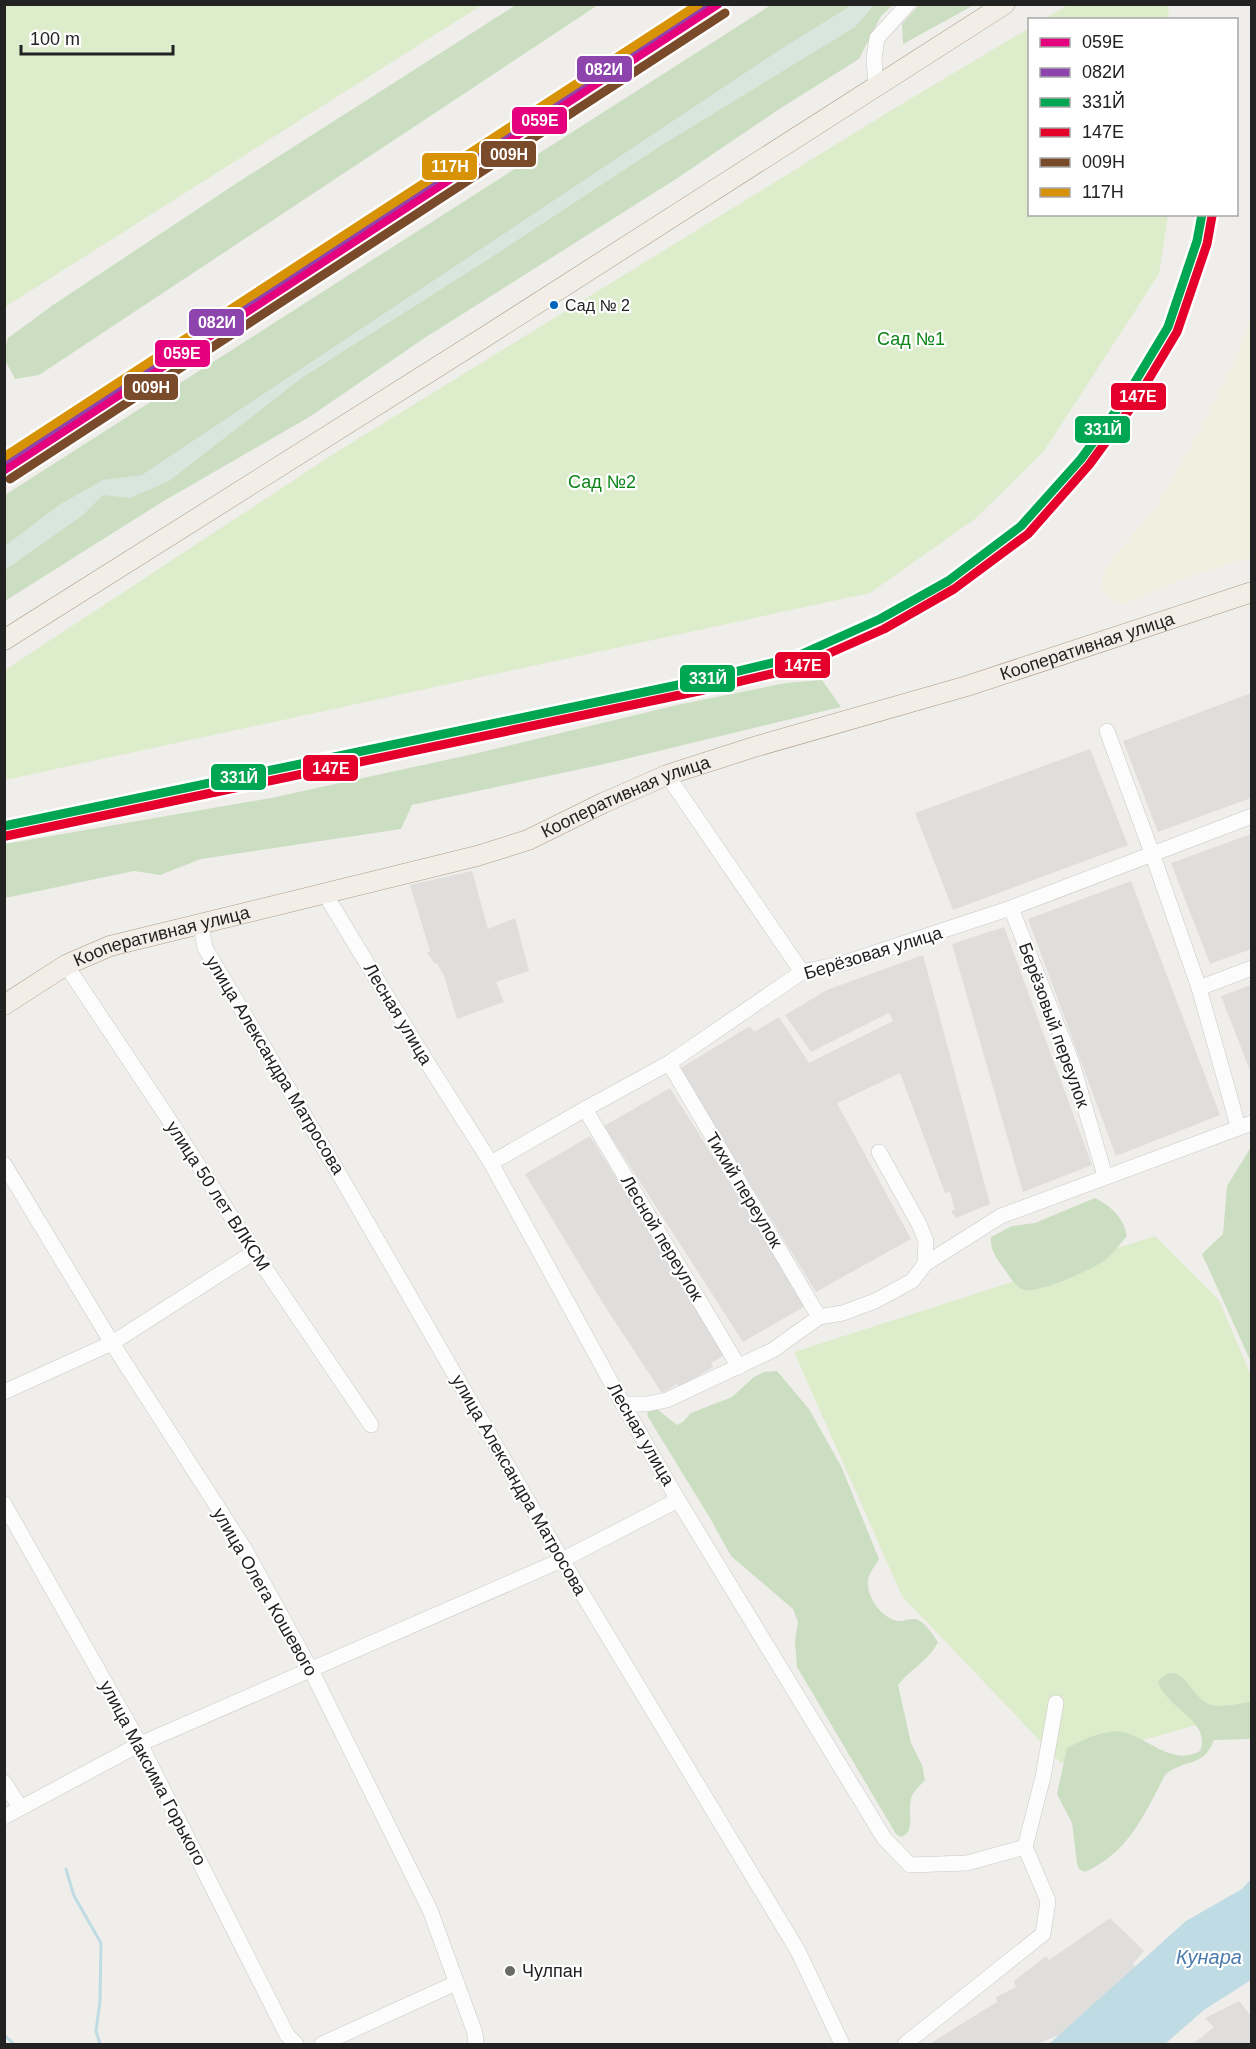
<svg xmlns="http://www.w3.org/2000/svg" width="1256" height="2049" font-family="Arial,sans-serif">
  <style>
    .residential { fill: #dfdedc }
    .farmland { fill: #efefdf }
    .grass { fill: #ddeccb }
    .forest { fill: #cbdec1 }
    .wetland { fill: #d9e6de }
    .water { fill: #bfdbe3 }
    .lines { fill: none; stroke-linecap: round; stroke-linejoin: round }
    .stream { stroke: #bfdbe3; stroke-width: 3 }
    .minor-casing { stroke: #c9c8c7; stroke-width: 16 }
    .major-casing { stroke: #a79c86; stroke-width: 21 }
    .minor { stroke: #fdfcfc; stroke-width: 15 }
    .major { stroke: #f3ede7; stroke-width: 20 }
    .rail-1-casing { stroke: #fff; stroke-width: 14 }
    .rail-2-casing { stroke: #fff; stroke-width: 14 }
    .rail-3-casing { stroke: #fff; stroke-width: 14 }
    .rail-4-casing { stroke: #fff; stroke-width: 14 }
    .rail-5-casing { stroke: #fff; stroke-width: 14 }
    .rail-6-casing { stroke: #fff; stroke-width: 14 }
    .rail-1 { stroke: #e5007d; stroke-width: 9 }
    .rail-2 { stroke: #8e44ad; stroke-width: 9 }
    .rail-3 { stroke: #00a651; stroke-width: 9 }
    .rail-4 { stroke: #e4002b; stroke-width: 9 }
    .rail-5 { stroke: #7a4b2a; stroke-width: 9 }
    .rail-6 { stroke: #d79205; stroke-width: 9 }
    .bus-dot { fill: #0065bd; stroke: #fff; stroke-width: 2 }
    .poi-dot { fill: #6a6968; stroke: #fff; stroke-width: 2 }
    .labels { text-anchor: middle; stroke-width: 4.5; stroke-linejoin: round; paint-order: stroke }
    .bus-label { font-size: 16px; fill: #222; stroke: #fff; text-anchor: start }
    .park-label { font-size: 18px; fill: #0c8416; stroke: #fff }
    .street-label { font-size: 18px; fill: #222; stroke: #fff }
    .poi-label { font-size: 18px; fill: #222; stroke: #fff; text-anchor: start }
    .water-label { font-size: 20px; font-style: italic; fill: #4a7aab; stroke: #fff }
    .line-badge { stroke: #fff; stroke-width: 2 }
    .badge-label { font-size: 16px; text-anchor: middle; font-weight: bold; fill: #fff }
  </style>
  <rect width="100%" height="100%" fill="#f0eeeb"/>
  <g class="residential">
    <path d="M1251 693V798L1158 832 1123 741Z"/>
    <path d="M1090 749 1128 845 953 910 915 813Z"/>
    <path d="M1251 834V949L1210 964 1171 863Z"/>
    <path d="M472 871 488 929 515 918 529 971 496 982 504 1002 457 1019 444 976 437 963 435 964 427 953 430 951 410 885Z"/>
    <path d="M1131 881 1220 1115 1116 1156 1028 919Z"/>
    <path d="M1004 927 1092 1165 1023 1192 952 944Z"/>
    <path d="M923 955 990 1204 956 1218 951 1211 955 1210 950 1192 945 1193 900 1073 837 1103 911 1239 816 1292 679 1069 750 1026 754 1032 779 1017 809 1063 893 1021 889 1013 811 1052 785 1015 827 990Z"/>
    <path d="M1251 985H1252L1251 1073 1221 996Z"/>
    <path d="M670 1088 807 1305 743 1342 604 1126Z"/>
    <path d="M590 1136 726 1354 711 1363 713 1367 679 1387 677 1384 662 1393 606 1308 525 1174Z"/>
    <path d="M1110 1918 1144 1951 1133 1964 1141 1977 1094 2019 1038 2044H929L997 2002 996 1997 1016 1987 1014 1981 1046 1956 1049 1960Z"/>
    <path d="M1239 2001 1251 2016V2044H1193L1214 2027 1205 2018Z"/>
  </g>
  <path class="farmland" d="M1251 318V557L1184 579 1123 604 1104 595 1101 578 1113 558 1157 506 1200 430 1237 356Z"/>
  <g class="grass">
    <path d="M5 4H482V5L5 307Z"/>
    <path d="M1070 4 1168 5 1169 19H1044Z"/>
    <path d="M1029 28 1030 214 1168 215 1159 274 1044 451 975 519 870 593 5 780V670L335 453 890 111Z"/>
    <path d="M1155 1236 1219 1300 1251 1376V1703L1211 1721 1061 1763 902 1596 794 1352Z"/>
  </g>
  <g class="forest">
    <path d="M516 5H598L39 375 15 379 5 360V348L8 338 53 305 246 177Z"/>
    <path d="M771 5H893L881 16 859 59 781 108 676 179 423 339 311 416 162 502 5 601V495Z"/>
    <path d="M919 5V4L974 5 903 44 902 24Z"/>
    <path d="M822 680 841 707 609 763 412 805 401 829 201 859 160 875 134 871 5 898V844L271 798 478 753 677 705 786 683Z"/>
    <path d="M1251 1147H1252L1251 1362 1202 1254 1223 1234 1227 1186Z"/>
    <path d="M1095 1198C1111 1206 1124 1218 1127 1236 1120 1244 1113 1254 1105 1260 1093 1269 1038 1294 1024 1290 1016 1288 1010 1277 1005 1270 997 1259 990 1251 991 1237L1012 1226 1035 1223Z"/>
    <path d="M777 1371 809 1409 841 1466 879 1559C875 1566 869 1573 868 1580 866 1596 881 1618 898 1621 905 1622 913 1616 920 1621 927 1625 933 1635 938 1642 931 1658 910 1670 898 1685L911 1743 922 1765 925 1780C921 1785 914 1790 912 1796 906 1809 917 1832 901 1837L896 1834 797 1667 795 1641 798 1622 793 1609 731 1556 710 1518 648 1417 647 1412 650 1408 658 1410 677 1425 683 1422 691 1413 732 1397 754 1377 764 1372Z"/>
    <path d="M1169 1673C1187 1671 1193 1698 1209 1704 1220 1709 1239 1703 1251 1702V1739L1214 1740C1203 1769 1184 1758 1165 1775 1144 1815 1129 1852 1085 1872L1079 1869 1077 1863 1072 1823 1057 1794 1067 1748C1082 1740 1108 1727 1126 1733 1150 1740 1174 1766 1200 1751 1212 1721 1168 1710 1158 1682L1162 1677Z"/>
  </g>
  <path class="wetland" d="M852 5H874L855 27 662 145 484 262 303 377 169 481 130 498 103 495 83 515 5 570V546L59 505 103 480 142 475 784 47Z"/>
  <path class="water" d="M1251 1879V1980L1204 2010 1165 2044H1049L1186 1921 1242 1889Z"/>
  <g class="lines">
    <g class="stream">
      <path d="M66 1869 74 1896 101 1943 100 2001 96 2031 100 2044"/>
      <path d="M4 2035 14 2044"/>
    </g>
    <g class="minor-casing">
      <g id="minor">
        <path d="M876 87 874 58 877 38 908 4"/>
        <path d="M1107 731 1152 853 1199 988 1238 1126"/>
        <path d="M667 775 802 972"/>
        <path d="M325 894 425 1059 491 1163 623 1404 678 1500 884 1838 910 1865 967 1863 1025 1847"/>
        <path d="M1011 908 1072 1063 1105 1176"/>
        <path d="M201 925 205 948 335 1167 562 1560 798 1951 842 2044"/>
        <path d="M66 965 166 1115 254 1252 371 1425"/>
        <path d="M1199 988 1252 968"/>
        <path d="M669 1063 819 1317"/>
        <path d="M585 1109 739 1367"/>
        <path d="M879 1152 919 1224 926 1241 925 1264"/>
        <path d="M491 1163 585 1109 669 1063 802 972 844 963 1011 908 1252 816"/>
        <path d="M4 1164 112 1343 244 1548 310 1668 430 1910 475 2033 476 2044"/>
        <path d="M4 1392 112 1343 254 1252"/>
        <path d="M623 1404H647L667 1400 773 1350 819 1317 843 1313 875 1301 912 1281 925 1264 1001 1216 1252 1123"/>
        <path d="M4 1504 140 1744 287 2035 296 2044"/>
        <path d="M4 1782 20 1807"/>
        <path d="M4 1817 140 1744 562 1560 678 1500"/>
        <path d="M322 2044 456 1983"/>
        <path d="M905 2044 1043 1934 1048 1901 1025 1847 1043 1777 1056 1703"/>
      </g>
    </g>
    <g class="major-casing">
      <g id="major">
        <path d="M4 640 480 340 1005 4"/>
        <path id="s1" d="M4 1005 66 965 110 946 477 856 528 840 603 803 667 775 754 747 967 686 1252 592"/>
      </g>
    </g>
    <use href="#minor" class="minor"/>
    <use href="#major" class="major"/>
    <g class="rail-1-casing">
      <path id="rail-1" d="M4 470 718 4"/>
    </g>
    <g class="rail-2-casing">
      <path id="rail-2" d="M4 461 704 4"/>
    </g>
    <g class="rail-3-casing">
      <path id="rail-3" d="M4 826 697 681 793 658 880 619 948 581 1021 526 1081 459 1126 397 1168 327 1197 241 1202 214"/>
    </g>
    <g class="rail-4-casing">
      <path id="rail-4" d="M6 836 699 691 796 668 884 629 954 589 1028 534 1089 465 1135 402 1177 332 1207 244 1212 216"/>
    </g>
    <g class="rail-5-casing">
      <path id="rail-5" d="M10 479 725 13"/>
    </g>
    <g class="rail-6-casing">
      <path id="rail-6" d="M4 457 699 4"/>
    </g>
    <use href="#rail-1" class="rail-1"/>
    <use href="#rail-2" class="rail-2"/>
    <use href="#rail-3" class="rail-3"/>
    <use href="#rail-4" class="rail-4"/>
    <use href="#rail-5" class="rail-5"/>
    <use href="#rail-6" class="rail-6"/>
  </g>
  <circle class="bus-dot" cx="554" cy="305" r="5"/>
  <circle class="poi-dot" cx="510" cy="1971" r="6"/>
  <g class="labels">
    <g class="bus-label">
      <text x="565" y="311">Сад № 2</text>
    </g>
    <g class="park-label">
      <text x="911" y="345">Сад №1</text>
      <text x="602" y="488">Сад №2</text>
    </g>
    <g class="street-label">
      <text dy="6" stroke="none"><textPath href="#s1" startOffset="1146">Кооперативная улица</textPath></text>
      <text dy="6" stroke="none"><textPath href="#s1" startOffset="660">Кооперативная улица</textPath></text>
      <text dy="6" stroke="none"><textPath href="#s1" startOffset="174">Кооперативная улица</textPath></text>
      <text transform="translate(873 953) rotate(-17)" y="6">Берёзовая улица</text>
      <text transform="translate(398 1014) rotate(59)" y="6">Лесная улица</text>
      <text transform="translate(1054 1025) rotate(70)" y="6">Берёзовый переулок</text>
      <text transform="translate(275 1065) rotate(59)" y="6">улица Александра Матросова</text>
      <text transform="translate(744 1190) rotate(59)" y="6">Тихий переулок</text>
      <text transform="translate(218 1196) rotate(57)" y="6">улица 50 лет ВЛКСМ</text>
      <text transform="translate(662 1238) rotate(59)" y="6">Лесной переулок</text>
      <text transform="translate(641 1434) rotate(60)" y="6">Лесная улица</text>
      <text transform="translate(519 1485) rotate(60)" y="6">улица Александра Матросова</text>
      <text transform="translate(265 1592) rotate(60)" y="6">улица Олега Кошевого</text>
      <text transform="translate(153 1773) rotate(62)" y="6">улица Максима Горького</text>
    </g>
    <g class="poi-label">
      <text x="522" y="1977">Чулпан</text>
    </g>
    <g class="water-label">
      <text x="1209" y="1964">Кунара</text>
    </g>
  </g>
  <g class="line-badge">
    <rect x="576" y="55" width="57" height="28" rx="6" fill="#8e44ad"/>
    <rect x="511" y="106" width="57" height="29" rx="6" fill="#e5007d"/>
    <rect x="480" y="140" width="57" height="28" rx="6" fill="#7a4b2a"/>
    <rect x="421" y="152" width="57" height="29" rx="6" fill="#d79205"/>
    <rect x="188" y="308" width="57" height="29" rx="6" fill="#8e44ad"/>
    <rect x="154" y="339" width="57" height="29" rx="6" fill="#e5007d"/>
    <rect x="123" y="373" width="56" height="28" rx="6" fill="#7a4b2a"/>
    <rect x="1110" y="382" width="57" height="29" rx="6" fill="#e4002b"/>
    <rect x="1074" y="415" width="57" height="29" rx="6" fill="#00a651"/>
    <rect x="774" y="651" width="57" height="28" rx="6" fill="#e4002b"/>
    <rect x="679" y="664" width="57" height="29" rx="6" fill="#00a651"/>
    <rect x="302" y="754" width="57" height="28" rx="6" fill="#e4002b"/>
    <rect x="210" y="763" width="57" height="28" rx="6" fill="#00a651"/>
  </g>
  <g class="badge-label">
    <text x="604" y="75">082И</text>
    <text x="540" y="126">059Е</text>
    <text x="509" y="160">009Н</text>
    <text x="450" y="172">117Н</text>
    <text x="217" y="328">082И</text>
    <text x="182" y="359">059Е</text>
    <text x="151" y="393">009Н</text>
    <text x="1138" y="402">147Е</text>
    <text x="1103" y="435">331Й</text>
    <text x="803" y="671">147Е</text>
    <text x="708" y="684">331Й</text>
    <text x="331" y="774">147Е</text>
    <text x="239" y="783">331Й</text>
  </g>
  <rect width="1256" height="2049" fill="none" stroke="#222222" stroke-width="12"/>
  <rect x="1028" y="18" width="210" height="198" fill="#ffffff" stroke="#a7a7a7" stroke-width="1.5"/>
  <rect x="1040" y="38" width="30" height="9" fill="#e5007d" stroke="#a7a7a7" stroke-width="1.5"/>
  <text x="1082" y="48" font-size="18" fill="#222222">059Е</text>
  <rect x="1040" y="68" width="30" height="9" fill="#8e44ad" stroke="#a7a7a7" stroke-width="1.5"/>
  <text x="1082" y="78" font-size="18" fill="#222222">082И</text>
  <rect x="1040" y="98" width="30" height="9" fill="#00a651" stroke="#a7a7a7" stroke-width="1.5"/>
  <text x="1082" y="108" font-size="18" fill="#222222">331Й</text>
  <rect x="1040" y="128" width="30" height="9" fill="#e4002b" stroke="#a7a7a7" stroke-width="1.5"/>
  <text x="1082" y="138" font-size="18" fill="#222222">147Е</text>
  <rect x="1040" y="158" width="30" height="9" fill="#7a4b2a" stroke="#a7a7a7" stroke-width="1.5"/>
  <text x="1082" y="168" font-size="18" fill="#222222">009Н</text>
  <rect x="1040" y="188" width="30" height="9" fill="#d79205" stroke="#a7a7a7" stroke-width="1.5"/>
  <text x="1082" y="198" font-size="18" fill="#222222">117Н</text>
  <path d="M21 45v9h152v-9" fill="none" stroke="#222222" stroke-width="3"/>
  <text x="30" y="45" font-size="18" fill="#222222" stroke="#ffffff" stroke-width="4.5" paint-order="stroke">100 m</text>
</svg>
